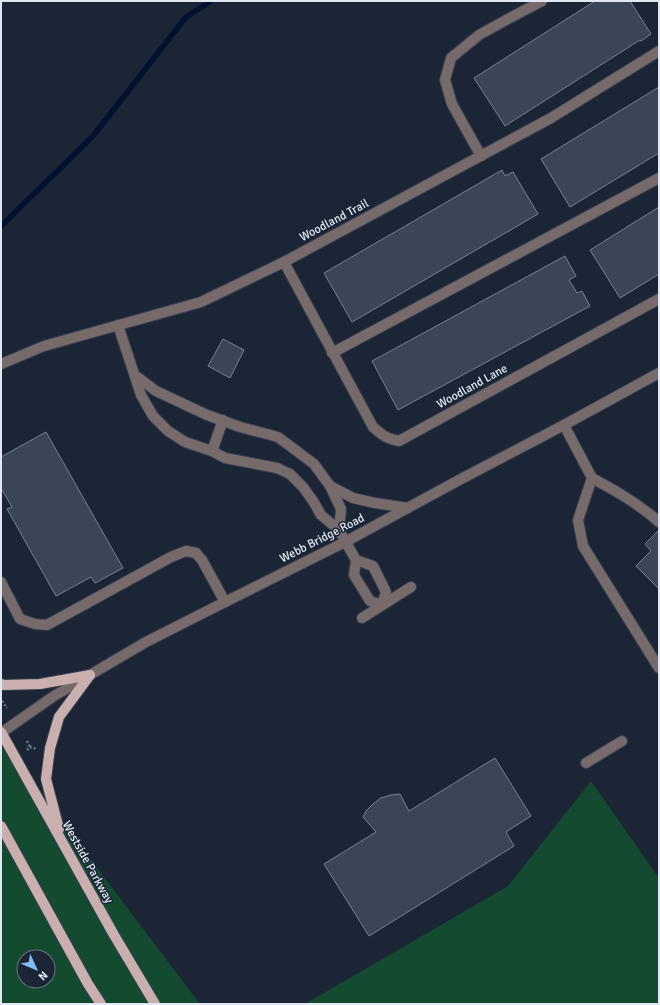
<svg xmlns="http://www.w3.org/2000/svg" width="660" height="1005" font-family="Signika,sans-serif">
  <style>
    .green { fill: #134a30; fill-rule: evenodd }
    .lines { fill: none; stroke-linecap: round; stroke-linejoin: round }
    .stream { stroke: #001031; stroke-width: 5.5 }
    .building { fill: #3a4557; stroke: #768296 }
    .minor-casing { stroke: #374050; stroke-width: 12 }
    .major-casing { stroke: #374050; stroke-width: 12 }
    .path { stroke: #707887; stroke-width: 2.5; stroke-dasharray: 2 2; stroke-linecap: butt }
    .minor { stroke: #766a6a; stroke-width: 10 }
    .major { stroke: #c9b0af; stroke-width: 10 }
    .labels { text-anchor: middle; stroke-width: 3; stroke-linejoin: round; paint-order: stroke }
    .street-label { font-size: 12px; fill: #e0e7f2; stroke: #1c2536 }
  </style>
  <rect width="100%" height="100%" fill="#1c2536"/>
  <g class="green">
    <path d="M1 741 200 1004H1ZM24 957H48V981H24Z"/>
    <path d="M591 781 659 878V1004H305L508 886Z"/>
  </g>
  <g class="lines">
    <path class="stream" d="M1 226 93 136 186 17 211 1"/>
  </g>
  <g class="building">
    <path d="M595 1H630L651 34 641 41 640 40 505 126 474 78Z"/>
    <path d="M659 87V153L570 207 541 159Z"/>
    <path d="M502 170 505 176 513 172 538 214 352 322 324 273Z"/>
    <path d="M659 207V274L620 298 590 250Z"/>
    <path d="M565 256 576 276 569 280 577 293 582 291 590 306 398 410 372 361Z"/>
    <path d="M223 339 244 350 230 378 208 366Z"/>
    <path d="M46 432 123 568 95 583 91 577 56 596 7 509 12 507 1 488V457Z"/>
    <path d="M659 530V589L636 566 651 551 645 544Z"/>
    <path d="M495 758 531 816 506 832 514 846 369 936 324 864 376 832 363 817 366 811 373 804 381 798 391 795 400 794 409 811Z"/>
  </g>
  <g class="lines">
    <g class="minor-casing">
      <g id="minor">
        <path d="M481 156 452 104 445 80 451 58 479 35 506 20 542 1"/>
        <path d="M284 262 373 427C382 435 387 439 399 441L659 299"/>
        <path d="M118 325 141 395 153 416 168 431 185 442 212 451 225 458 277 468 290 474 303 487 313 501 321 515 339 530"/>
        <path d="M332 353 659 178"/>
        <path d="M1 364 44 346 201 302 284 262 551 118 659 51"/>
        <path d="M136 376 156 391 207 415 240 427 278 437 314 464 330 486 341 509 339 530 356 560 354 575 370 601 382 605"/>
        <path d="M564 425 592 478 578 520 583 546 659 668"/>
        <path d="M212 451 223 420"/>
        <path d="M592 478C616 491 639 504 659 522"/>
        <path d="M330 486 353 498 375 503 408 508"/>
        <path d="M356 560 373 566 386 592 382 605"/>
        <path d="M1 582 20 619 35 624 47 625 171 557 186 551 196 553 202 560 225 602"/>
        <path d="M362 618 411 587"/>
        <path d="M1 733 54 696 146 642 225 602 345 542 461 479 564 425 659 373"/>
        <path d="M586 763 622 741"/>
      </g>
    </g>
    <g class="major-casing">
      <g id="major">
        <path d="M1 684 4 685 40 684 90 675"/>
        <path d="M1 732 114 935 155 1004"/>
        <path d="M1 826 88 984 101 1004"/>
        <path d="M59 829 46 779 50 748 59 717 90 675"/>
      </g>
    </g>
    <g class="path">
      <path d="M2 701 7 708"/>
      <path d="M27 741 30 747"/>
      <path d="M27 750 30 747 37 749"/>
    </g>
    <use href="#minor" class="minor"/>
    <use href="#major" class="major"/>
  </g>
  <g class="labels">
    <g class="street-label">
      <text transform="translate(334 220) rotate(-28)" y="4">Woodland Trail</text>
      <text transform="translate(472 386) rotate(-29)" y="4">Woodland Lane</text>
      <text transform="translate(322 538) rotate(-27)" y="4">Webb Bridge Road</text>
      <text transform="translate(88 862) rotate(61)" y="4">Westside Parkway</text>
    </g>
  </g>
  <rect width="660" height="1005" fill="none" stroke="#e0e7f2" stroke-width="4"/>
  <g transform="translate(36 969) rotate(134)"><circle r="19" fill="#1c2536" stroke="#6a7381"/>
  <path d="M0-3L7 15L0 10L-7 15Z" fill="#7fbdfa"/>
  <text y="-6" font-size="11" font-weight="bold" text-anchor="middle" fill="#e0e7f2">N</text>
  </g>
</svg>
